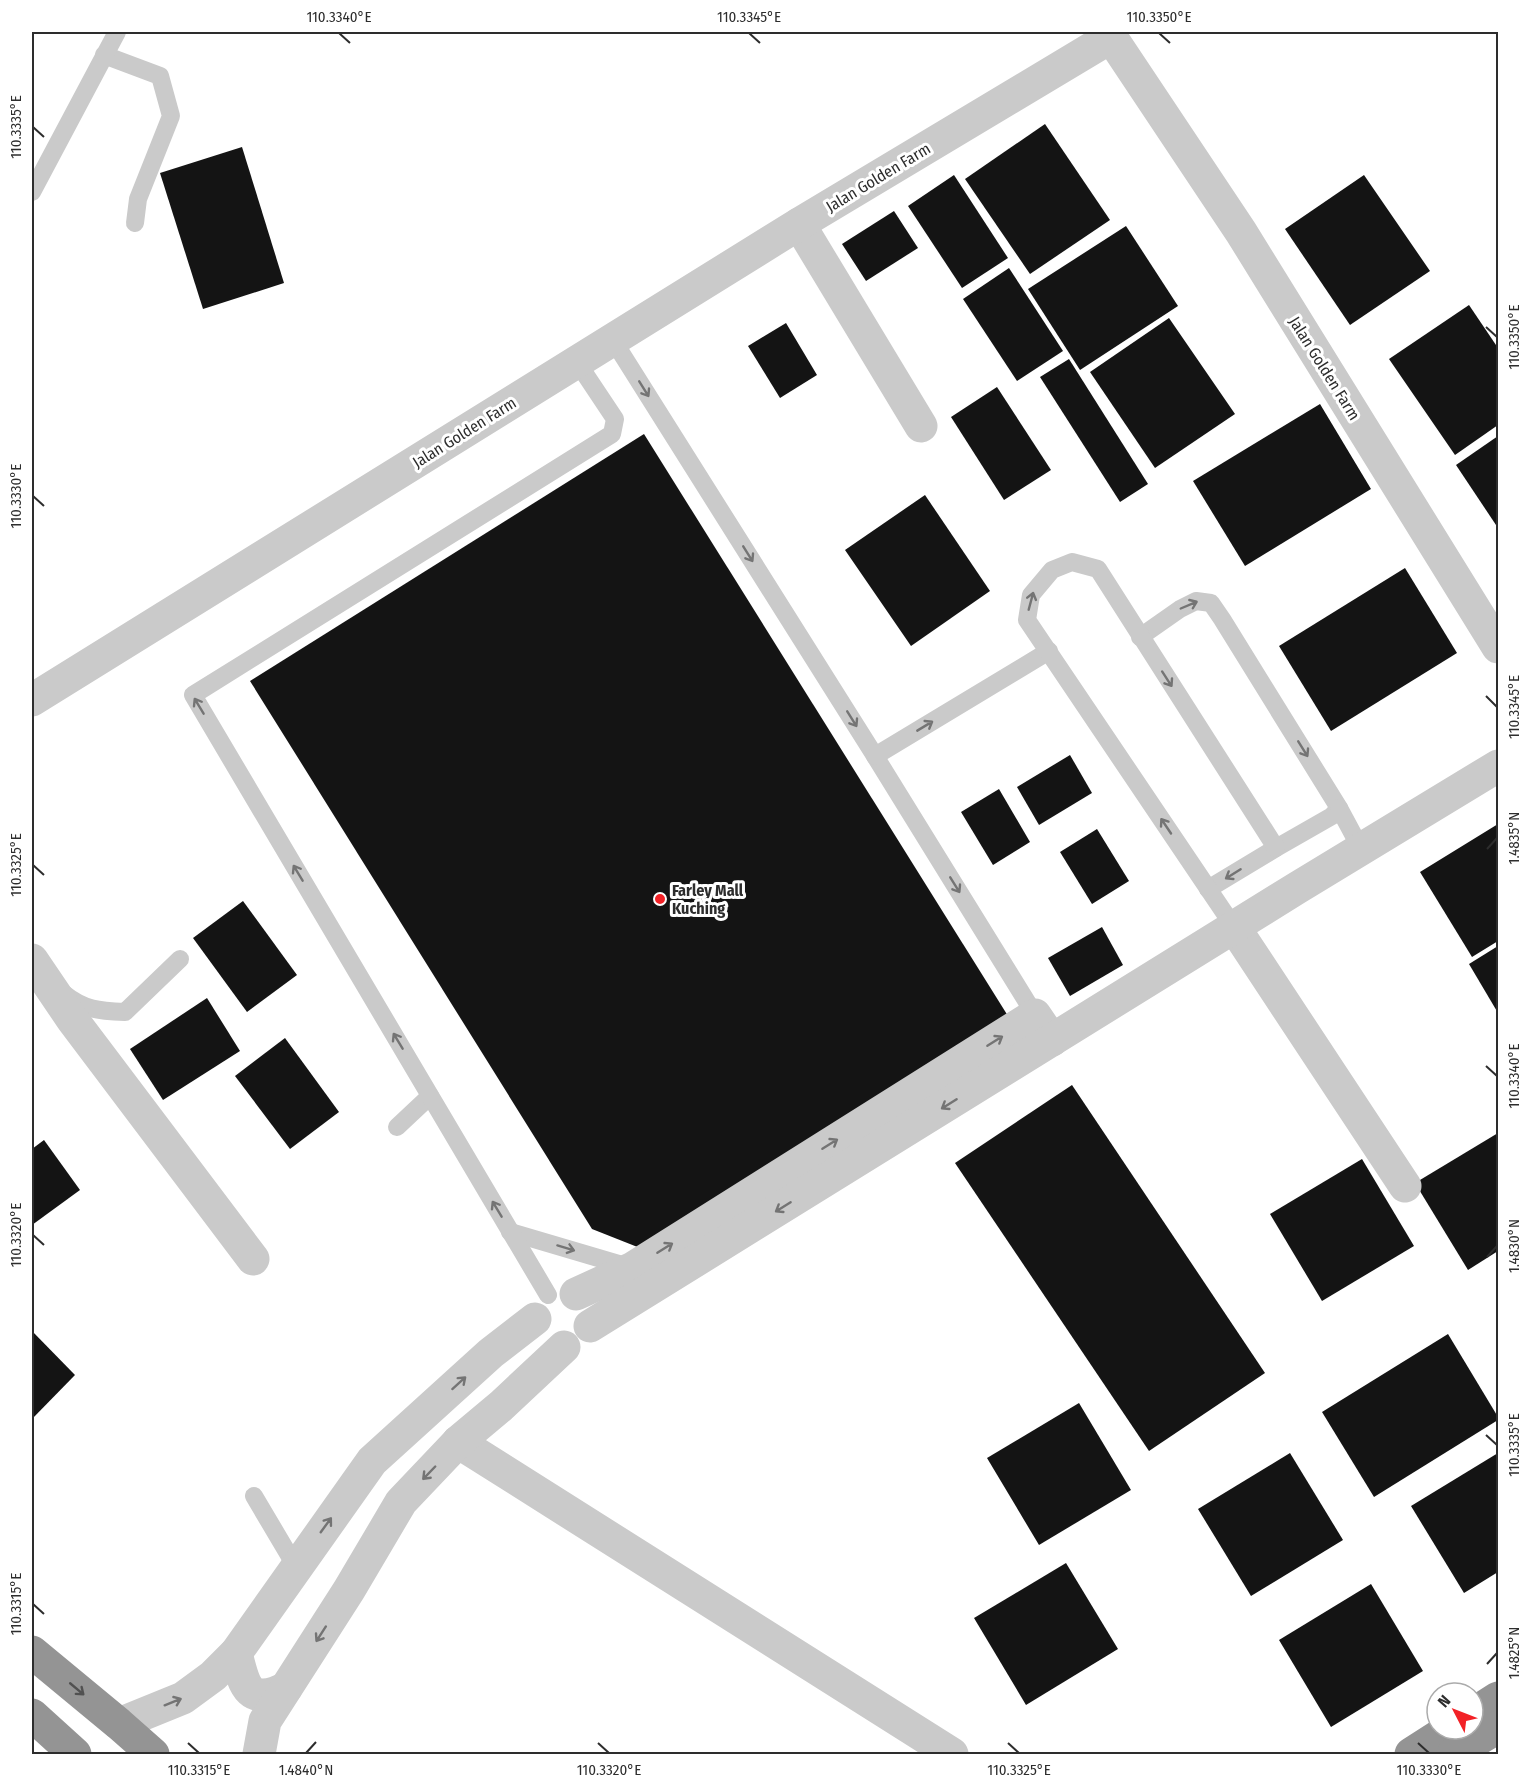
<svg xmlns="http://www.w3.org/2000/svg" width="1530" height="1786" font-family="'Fira Sans Condensed',sans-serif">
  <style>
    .building { fill: #141414 }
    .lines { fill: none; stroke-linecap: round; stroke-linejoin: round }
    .lane { stroke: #cacaca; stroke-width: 18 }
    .street { stroke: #cacaca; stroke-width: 33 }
    .highway { stroke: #949494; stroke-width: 33 }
    .oneway { stroke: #747474 }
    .oneway2 { stroke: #515151 }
    .ticks { fill: none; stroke: #2d2d2d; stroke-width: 2 }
    .poi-dot { fill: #f22126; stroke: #fff; stroke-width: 2 }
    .labels { text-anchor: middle; stroke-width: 6; stroke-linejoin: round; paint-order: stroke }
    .street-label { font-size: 16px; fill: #2d2d2d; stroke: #fff }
    .poi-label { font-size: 16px; font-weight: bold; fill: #2d2d2d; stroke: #fff; text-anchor: start }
    .neatline { fill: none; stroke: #2d2d2d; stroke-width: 2 }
    .ticks-label { font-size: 15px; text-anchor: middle; fill: #2d2d2d }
  </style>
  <rect width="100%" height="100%" fill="#fff"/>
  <g class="building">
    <path d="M1045 124 1110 220 1030 274 965 179Z"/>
    <path d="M242 147 284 283 203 309 160 173Z"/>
    <path d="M954 175 1008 258 962 288 908 206Z"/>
    <path d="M1364 175 1430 271 1350 325 1285 229Z"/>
    <path d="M894 211 918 248 866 281 842 244Z"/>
    <path d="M1126 226 1178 306 1080 370 1028 289Z"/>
    <path d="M1009 268 1063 351 1017 381 963 299Z"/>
    <path d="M1469 305 1498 348V425L1455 455 1389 359Z"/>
    <path d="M1169 318 1235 414 1155 468 1090 372Z"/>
    <path d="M786 323 817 375 780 398 748 346Z"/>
    <path d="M1069 359 1148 484 1120 502 1040 377Z"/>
    <path d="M997 387 1051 470 1004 500 951 417Z"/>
    <path d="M1320 404 1371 489 1245 566 1193 481Z"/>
    <path d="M644 434 1008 1016 640 1248 592 1229 250 681Z"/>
    <path d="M1498 436V528L1456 465Z"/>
    <path d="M925 495 990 591 911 646 845 550Z"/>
    <path d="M1405 568 1457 653 1331 731 1279 646Z"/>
    <path d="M1070 755 1092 793 1039 825 1017 787Z"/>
    <path d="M999 789 1030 842 993 865 961 812Z"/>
    <path d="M1498 824V941L1472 957 1420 872Z"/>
    <path d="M1097 829 1129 881 1092 904 1060 852Z"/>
    <path d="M243 901 297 975 247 1012 193 938Z"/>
    <path d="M1102 927 1123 965 1070 996 1048 958Z"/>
    <path d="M1498 946V1013L1469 964Z"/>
    <path d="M207 998 240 1051 163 1100 130 1049Z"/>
    <path d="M285 1038 339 1112 290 1149 235 1076Z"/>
    <path d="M1072 1085 1265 1373 1149 1451 955 1163Z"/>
    <path d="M1498 1133V1251L1468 1270 1415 1183Z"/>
    <path d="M44 1140 80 1190 32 1225V1149Z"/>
    <path d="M1362 1159 1414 1246 1322 1301 1270 1214Z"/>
    <path d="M32 1331 75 1375 32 1419Z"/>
    <path d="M1448 1334 1498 1417V1420L1374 1497 1322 1412Z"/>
    <path d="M1079 1403 1131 1490 1039 1545 987 1458Z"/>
    <path d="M1290 1453 1343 1540 1251 1596 1198 1509Z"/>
    <path d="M1498 1453V1572L1464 1593 1411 1506Z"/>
    <path d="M1066 1563 1118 1649 1026 1705 974 1618Z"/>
    <path d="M1371 1584 1423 1671 1331 1727 1279 1640Z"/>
  </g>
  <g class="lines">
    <g class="lane">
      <path d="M104 55 160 76 171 116 138 199 135 223"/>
      <path d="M32 192 117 32"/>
      <path d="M613 340 875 756 1035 1015"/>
      <path d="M1140 637 1180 609 1196 601 1211 603 1222 619 1339 808 1332 816 1276 848 1208 889"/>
      <path d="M875 756 1049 651"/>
      <path d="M1339 808 1361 849"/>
      <path d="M1234 927 1027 620 1031 595 1052 570 1072 562 1098 569 1276 848"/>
      <path d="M63 993C84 1010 99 1011 125 1012L180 959"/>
      <path d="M397 1127 430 1096"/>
      <path d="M510 1232 632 1268"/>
      <path d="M548 1295 193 695 612 434 615 419 577 362"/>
      <path d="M254 1496 296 1567"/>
    </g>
    <g class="street">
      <path d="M799 224 921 426"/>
      <path d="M32 700 799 224 1111 37 1241 232 1498 647"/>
      <path d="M1234 927 1405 1186"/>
      <path d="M32 960 72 1019 253 1259"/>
      <path d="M576 1294 633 1268 1035 1015 1052 1040"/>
      <path d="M590 1326 1297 888 1498 766"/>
      <path d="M458 1442 952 1754"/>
      <path d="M236 1653C244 1685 247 1707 286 1688"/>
      <path d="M119 1724 183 1698 213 1676 236 1653 372 1461 491 1353 535 1319"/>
      <path d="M259 1754 265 1721 349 1590 401 1502 458 1442 501 1406 564 1347"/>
    </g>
    <g class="highway">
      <path d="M32 1652 119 1724 153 1754"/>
      <path d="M1473 1714 1498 1698"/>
      <path d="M32 1715 75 1754"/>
      <path d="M1411 1754 1450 1729"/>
      <path d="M1453 1754 1498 1727"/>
    </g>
  </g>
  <defs><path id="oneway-shaft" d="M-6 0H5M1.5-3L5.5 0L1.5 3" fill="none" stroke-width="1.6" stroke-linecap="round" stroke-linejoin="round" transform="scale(1.5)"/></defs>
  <g class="oneway">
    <use href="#oneway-shaft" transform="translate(644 389) rotate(58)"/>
    <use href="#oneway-shaft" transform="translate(748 554) rotate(58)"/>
    <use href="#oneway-shaft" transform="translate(1031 601) rotate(-75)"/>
    <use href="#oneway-shaft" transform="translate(1189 605) rotate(-23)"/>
    <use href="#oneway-shaft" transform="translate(1167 679) rotate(57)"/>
    <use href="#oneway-shaft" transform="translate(199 706) rotate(-121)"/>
    <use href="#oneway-shaft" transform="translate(852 719) rotate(58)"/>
    <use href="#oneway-shaft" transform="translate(925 726) rotate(-31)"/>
    <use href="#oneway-shaft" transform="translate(1303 749) rotate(58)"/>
    <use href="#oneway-shaft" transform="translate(1166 826) rotate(-124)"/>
    <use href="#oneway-shaft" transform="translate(298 873) rotate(-121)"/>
    <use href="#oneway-shaft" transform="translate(1233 874) rotate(148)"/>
    <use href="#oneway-shaft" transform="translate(955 885) rotate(58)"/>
    <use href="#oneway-shaft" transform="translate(398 1041) rotate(-121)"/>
    <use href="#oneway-shaft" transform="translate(995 1041) rotate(-32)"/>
    <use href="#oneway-shaft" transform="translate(949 1104) rotate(148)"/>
    <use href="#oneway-shaft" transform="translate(830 1144) rotate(-32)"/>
    <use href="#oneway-shaft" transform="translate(783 1207) rotate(148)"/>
    <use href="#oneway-shaft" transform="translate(497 1209) rotate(-121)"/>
    <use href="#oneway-shaft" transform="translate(566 1248) rotate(17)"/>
    <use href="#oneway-shaft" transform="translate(665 1248) rotate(-32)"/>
    <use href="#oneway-shaft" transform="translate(459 1383) rotate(-42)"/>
    <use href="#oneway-shaft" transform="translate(429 1473) rotate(134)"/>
    <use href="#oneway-shaft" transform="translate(326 1525) rotate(-54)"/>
    <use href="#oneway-shaft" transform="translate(321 1634) rotate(123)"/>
    <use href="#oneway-shaft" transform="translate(173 1702) rotate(-22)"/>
  </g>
  <use class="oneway2" href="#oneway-shaft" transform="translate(77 1689) rotate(40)"/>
  <path class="ticks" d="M339 33 350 43M749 33 760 43M1159 33 1170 43M33 127 44 137M1486 327 1497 337M33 496 44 506M1486 696 1497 707M1487 849 1497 838M33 865 44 875M1486 1066 1497 1076M33 1235 44 1245M1487 1257 1497 1246M1486 1435 1497 1445M33 1604 44 1614M1487 1664 1497 1653M188 1743 199 1753M598 1743 609 1753M1008 1743 1019 1753M1418 1743 1429 1753M306 1753 316 1742"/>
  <circle class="poi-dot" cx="660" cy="899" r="6"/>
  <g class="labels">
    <g class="street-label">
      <text transform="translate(878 177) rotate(-31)" y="6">Jalan Golden Farm</text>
      <text transform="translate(1325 368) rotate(58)" y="6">Jalan Golden Farm</text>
      <text transform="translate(464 432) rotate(-32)" y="6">Jalan Golden Farm</text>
    </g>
    <g class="poi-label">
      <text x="672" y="896">Farley Mall<tspan x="672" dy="18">Kuching</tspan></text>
    </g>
  </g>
  <rect width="1530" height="1786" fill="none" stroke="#ffffff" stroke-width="66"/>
  <g transform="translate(1455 1711) rotate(312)"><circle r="28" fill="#ffffff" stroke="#ababab" stroke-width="1.5"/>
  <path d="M0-4.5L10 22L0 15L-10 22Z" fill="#f22126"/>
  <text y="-9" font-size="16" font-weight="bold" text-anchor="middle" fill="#2d2d2d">N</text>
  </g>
  <rect x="33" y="33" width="1464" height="1720" class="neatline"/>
  <g class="ticks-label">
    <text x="339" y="22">110.3340°E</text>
    <text x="749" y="22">110.3345°E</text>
    <text x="1159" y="22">110.3350°E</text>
    <text transform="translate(16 127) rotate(-90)" y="5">110.3335°E</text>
    <text transform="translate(1514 337) rotate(-90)" y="5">110.3350°E</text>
    <text transform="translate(16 496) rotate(-90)" y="5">110.3330°E</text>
    <text transform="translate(1514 707) rotate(-90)" y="5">110.3345°E</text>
    <text transform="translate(1514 838) rotate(-90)" y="5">1.4835°N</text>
    <text transform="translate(16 865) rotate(-90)" y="5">110.3325°E</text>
    <text transform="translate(1514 1076) rotate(-90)" y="5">110.3340°E</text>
    <text transform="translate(16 1235) rotate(-90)" y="5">110.3320°E</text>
    <text transform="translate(1514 1246) rotate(-90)" y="5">1.4830°N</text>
    <text transform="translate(1514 1445) rotate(-90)" y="5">110.3335°E</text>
    <text transform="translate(16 1604) rotate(-90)" y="5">110.3315°E</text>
    <text transform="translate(1514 1653) rotate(-90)" y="5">1.4825°N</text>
    <text x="199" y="1775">110.3315°E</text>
    <text x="306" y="1775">1.4840°N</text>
    <text x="609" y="1775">110.3320°E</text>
    <text x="1019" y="1775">110.3325°E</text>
    <text x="1429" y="1775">110.3330°E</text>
  </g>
</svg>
